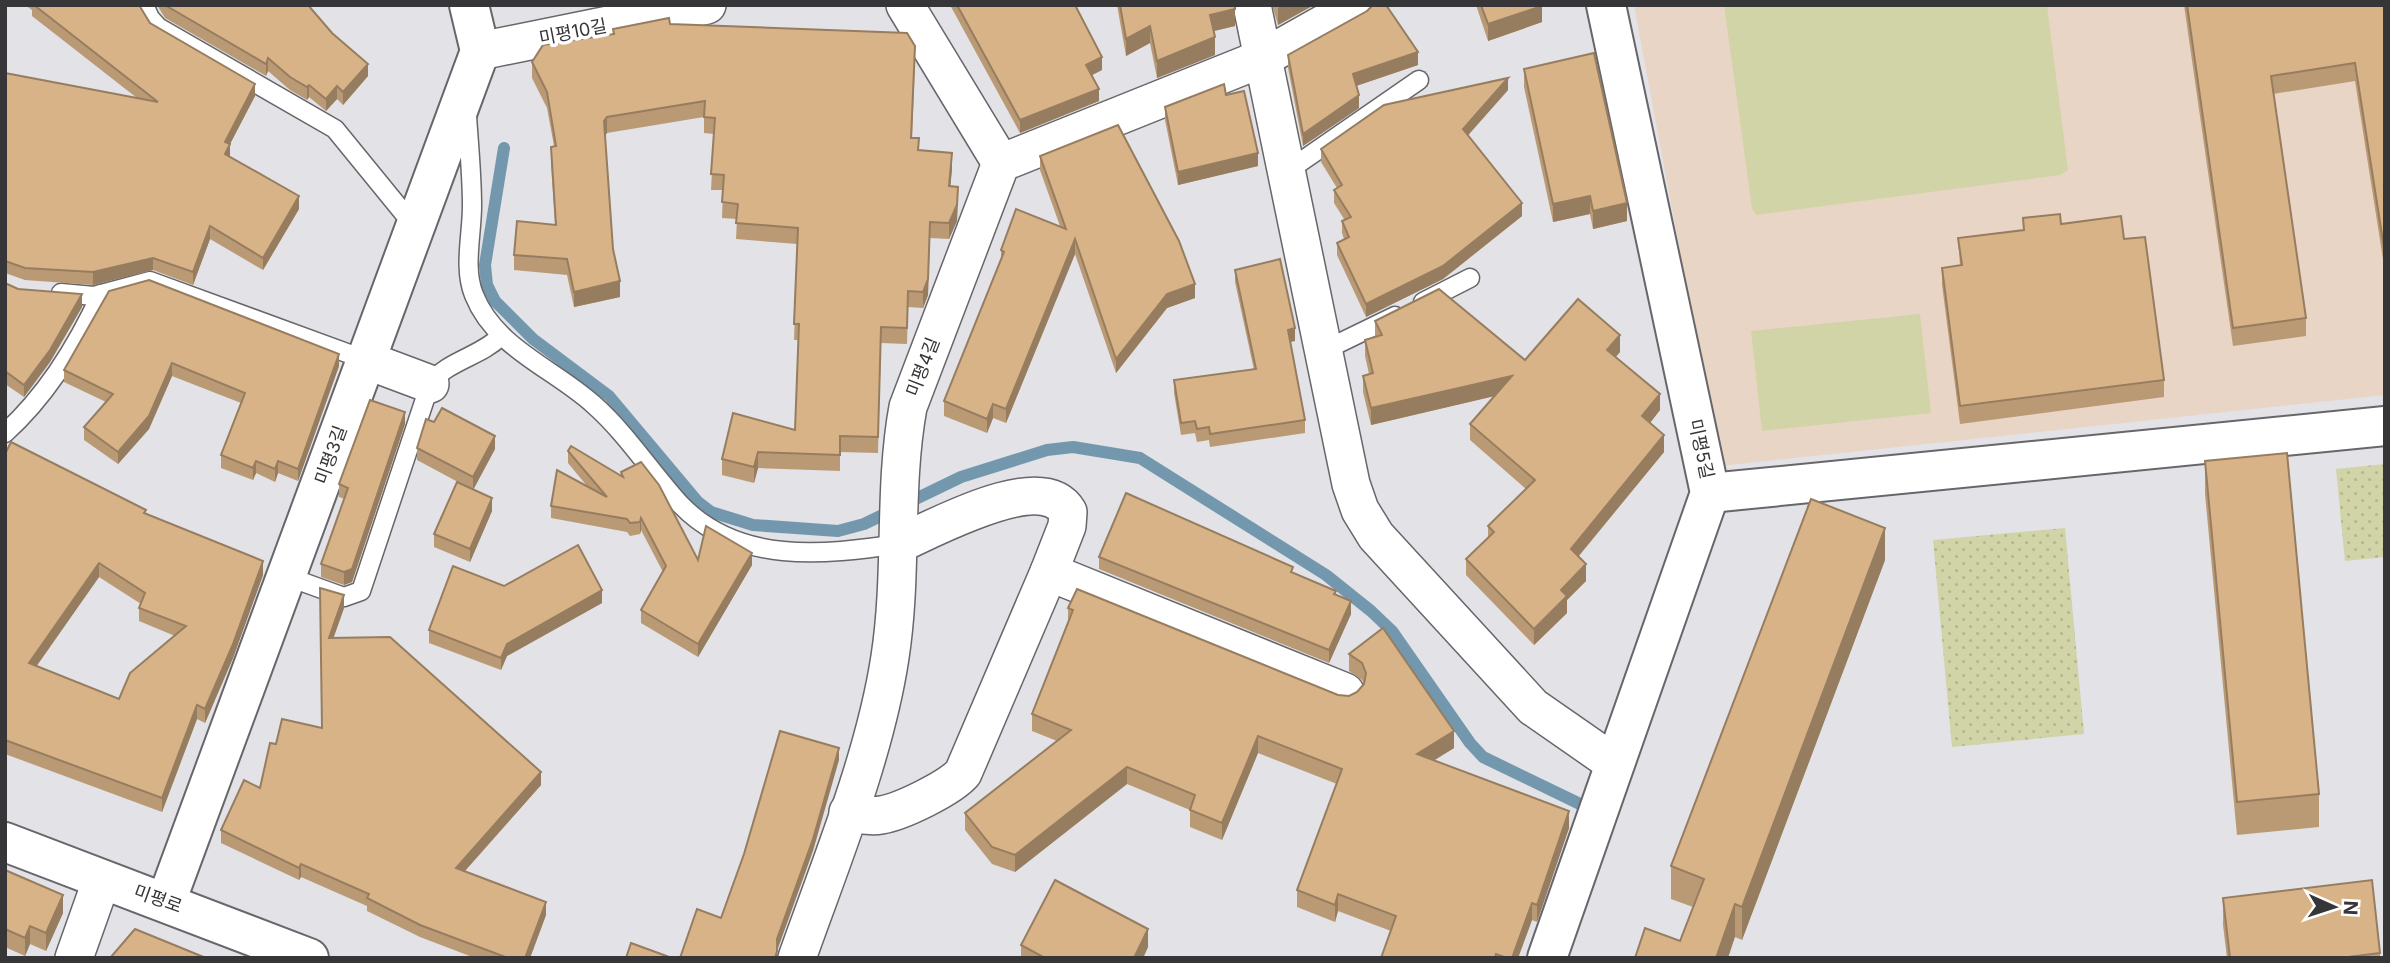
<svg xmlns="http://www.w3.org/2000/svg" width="2390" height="963" font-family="Inter,'Noto Sans KR',sans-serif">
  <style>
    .education { fill: #e8d5c5 }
    .grass { fill: url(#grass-dots) }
    .pitch { fill: #d1d4a7 }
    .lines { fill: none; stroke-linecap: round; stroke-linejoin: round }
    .stream { stroke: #7398ae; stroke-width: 12 }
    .service-casing { stroke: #66666b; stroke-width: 21 }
    .minor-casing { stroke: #66666b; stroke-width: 40 }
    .tertiary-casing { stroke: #66666b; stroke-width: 42 }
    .service { stroke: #fff; stroke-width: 18 }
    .minor { stroke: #fff; stroke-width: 37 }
    .tertiary { stroke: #fff; stroke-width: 38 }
    .wall { fill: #ba9a75; fill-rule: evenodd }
    .shaded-wall { fill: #977d5f }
    .building { fill: #d8b388; stroke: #977d5f; stroke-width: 2; fill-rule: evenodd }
    .labels { text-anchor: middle; stroke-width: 7; stroke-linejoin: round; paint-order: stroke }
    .street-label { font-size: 18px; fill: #363638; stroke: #fff }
  </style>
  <defs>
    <pattern id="grass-dots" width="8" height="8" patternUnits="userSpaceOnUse" patternTransform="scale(1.75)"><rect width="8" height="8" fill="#d1d4a7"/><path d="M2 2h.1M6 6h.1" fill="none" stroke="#b4b790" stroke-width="1.8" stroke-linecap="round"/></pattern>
  </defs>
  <rect width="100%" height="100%" fill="#e2e2e7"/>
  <path class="education" d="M1634 5H2385V395L1720 466Z"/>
  <g class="grass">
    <path d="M2385 464V557L2345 561 2336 469Z"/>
    <path d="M2065 528 2084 734 1952 747 1933 540Z"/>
  </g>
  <g class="pitch">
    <path d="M1724 5H2047L2068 170 2060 175 1756 215 1752 208Z"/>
    <path d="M1920 314 1931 413 1762 431 1751 331Z"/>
  </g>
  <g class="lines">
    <path class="stream" d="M504 148 485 265 487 285 495 301 533 339 609 396 698 502 711 512 753 525 838 531 864 524 961 477 1047 450 1073 447 1140 458 1326 575 1371 611 1392 631 1470 743 1483 757 1580 804"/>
    <g class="service-casing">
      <g id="service">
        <path d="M144 5 150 18 158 27 335 129 415 227"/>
        <path d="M467 116C469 146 472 176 472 206 472 235 463 268 474 295 495 348 553 368 593 404 626 433 650 471 680 504 738 565 824 555 899 544"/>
        <path d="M1286 172 1419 80"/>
        <path d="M61 293 94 296 150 281 366 360"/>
        <path d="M1423 302 1470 278"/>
        <path d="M1323 351 1395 316"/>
        <path d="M5 433C46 396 78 344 101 294"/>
        <path d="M286 576 344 597 361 591 430 384C448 360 480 357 501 336"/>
      </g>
    </g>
    <g class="minor-casing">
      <g id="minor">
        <path d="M905 5 1001 163"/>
        <path d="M1252 5 1351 484 1360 510 1376 536 1533 707 1615 764"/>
        <path d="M480 51 707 5"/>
        <path d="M366 360 430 384"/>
        <path d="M1049 572 1345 692"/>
        <path d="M848 812C859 814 870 817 881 815 901 812 950 788 963 773L1049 572 1067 526 1068 512C1042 468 933 529 899 544"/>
        <path d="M74 958 102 879"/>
        <path d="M797 958C831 862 875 756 890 657 903 573 893 489 908 407L1001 163 1263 58 1357 5"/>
      </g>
    </g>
    <g class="tertiary-casing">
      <g id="tertiary">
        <path d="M1710 493 2385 426"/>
        <path d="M5 842 309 958"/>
        <path d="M166 902 480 51 469 5"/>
        <path d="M1547 958 1710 493 1606 5"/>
      </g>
    </g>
    <use href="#service" class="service"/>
    <use href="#minor" class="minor"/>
    <use href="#tertiary" class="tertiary"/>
  </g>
  <g class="wall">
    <path d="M25 5H139L150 23 255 96 230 144V157L299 209 263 270 210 239 193 285 153 270 93 285 25 280 5 273V73L137 98 32 16V10Z"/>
    <path d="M157 5H308L368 76 343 105 337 99 326 111 309 97 307 100 290 90 268 71 266 76 165 18Z"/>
    <path d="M950 5H1075L1102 70 1092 75 1099 101 1020 133Z"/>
    <path d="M1117 5H1235V26L1213 31 1215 55 1157 78 1150 43 1126 56Z"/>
    <path d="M1272 5H1314L1278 25Z"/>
    <path d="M1476 5H1542V22L1488 41Z"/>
    <path d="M2184 5H2385V272L2355 81 2273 94 2306 318V336L2233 346Z"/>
    <path d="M670 24 915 62 912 138 919 150 952 169 950 186 958 203 957 221 949 239 930 238 928 295 923 308 908 307 907 344 881 343 878 453 840 452V471L758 468 754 483 722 475V459L795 430 798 340H794L797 244 736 239 737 219 722 218 723 190H711L714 134 704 133V117L607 133 605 136 613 249 620 297 574 307 567 275 514 270V255L555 224 551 163V147L554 146 547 108 532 78V62L613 34V29Z"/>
    <path d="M1288 55 1418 65 1356 86 1359 108 1303 146 1288 68Z"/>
    <path d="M1524 69 1627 221 1593 229 1590 214 1553 222 1524 87Z"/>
    <path d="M1508 90 1468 135 1522 216 1443 279 1366 317 1337 255V243L1344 239 1342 233V221L1344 219 1334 203V190L1337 188 1321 162V149Z"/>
    <path d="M1226 95 1258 166 1178 185 1165 120V107Z"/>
    <path d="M1040 156 1195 298 1167 308 1116 373 1075 254 1006 423 993 418 987 433 944 416V401L1001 261V250L1060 226 1040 170Z"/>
    <path d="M2023 218 2061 224 2124 239 2164 380V397L1960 424 1942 285V268L1960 265 1958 238 2023 230Z"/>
    <path d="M1235 270 1295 341 1290 342 1305 420V433L1210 447 1209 440 1197 442 1195 433 1181 435 1174 393V380L1254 370 1235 282Z"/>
    <path d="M5 283 18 289 82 307 50 362 24 397 5 384Z"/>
    <path d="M109 291 339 366 298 481 278 473 275 482 256 473 253 480 221 468V455L241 403 172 376 149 429 118 464 84 440V427L106 402 64 382V370Z"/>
    <path d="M1375 321 1525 360 1620 352 1616 357 1660 410 1650 423 1664 452 1579 556 1586 581 1567 600V613L1534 645 1466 575V559L1488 538V526L1526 489 1470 440V424L1494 396 1371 425 1363 392V376L1369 374 1365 356V340L1375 337Z"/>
    <path d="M434 422 495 449 473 490 492 511 470 562 434 547V534L471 489 417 460V448Z"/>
    <path d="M405 424 352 582 344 585 321 577V564L345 499 339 497V484Z"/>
    <path d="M568 451 621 475V472L698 560 752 565 698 657 641 623V610L663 572 641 530 640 534 630 536 627 532 551 518V506L587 486 568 463Z"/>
    <path d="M5 454 146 514 263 575 233 658 205 723 197 719 162 812 5 754ZM99 577 141 604 139 608V621L175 636 119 699 36 666Z"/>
    <path d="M2205 461 2319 794V827L2237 835 2205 494Z"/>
    <path d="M1099 557 1293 573 1336 595 1351 614 1329 663 1099 569Z"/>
    <path d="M1885 560 1742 940 1735 937 1693 907 1671 899V866Z"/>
    <path d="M504 586 602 603 507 656 501 670 429 643V630Z"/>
    <path d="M320 588 344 608 333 638 541 785 464 872 546 915 530 958H475L420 937 367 911V906L301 877 299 880 221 843V830L260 788 276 744 322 728Z"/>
    <path d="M1068 608 1338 695 1349 696 1357 692 1364 684 1362 680 1349 671V654L1383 628 1454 748 1434 760 1569 828 1537 922 1532 920 1518 958H1381L1391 931 1338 911 1335 922 1297 907V890L1337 784 1258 753 1222 840 1190 827V810L1127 784 1015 872 992 864 965 830V813L1057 741 1032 731V714L1068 621Z"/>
    <path d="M5 870 63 913 46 951 30 944 25 956 5 947Z"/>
    <path d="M2223 898 2380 953V958H2227L2223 925Z"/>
    <path d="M1021 945 1148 947 1143 958H1021Z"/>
  </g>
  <g class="shaded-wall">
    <path d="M1283 5H1314L1278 25V8Z"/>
    <path d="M1542 6V22L1488 41V24Z"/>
    <path d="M1235 9V26L1210 32V15Z"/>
    <path d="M1150 26V43L1126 56V39Z"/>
    <path d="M1215 37V55L1157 78V61Z"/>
    <path d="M1418 52V65L1353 87V74Z"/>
    <path d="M1102 57V70L1086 78V65Z"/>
    <path d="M268 58V71L266 76V64Z"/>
    <path d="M368 64V76L343 105V92Z"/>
    <path d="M1508 78V90L1463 141V129Z"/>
    <path d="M255 84V96L230 144V156L225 166V142Z"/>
    <path d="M309 85V97L307 100V87Z"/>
    <path d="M337 86V99L326 111V99Z"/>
    <path d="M1099 89V101L1020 133V120Z"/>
    <path d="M1359 95V108L1303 146V134Z"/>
    <path d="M607 117V133L604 137V121Z"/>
    <path d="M952 153V169L949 202V186Z"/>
    <path d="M1258 153V166L1178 185V172Z"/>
    <path d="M958 187 957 221 949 239V223Z"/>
    <path d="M299 196V209L263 270V258Z"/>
    <path d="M1590 196V214L1553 222V204Z"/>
    <path d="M1522 203V216L1443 279 1366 317V304Z"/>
    <path d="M1627 203V221L1593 229V211Z"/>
    <path d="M930 222 928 295 923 308V292Z"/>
    <path d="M210 226V239L193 285V272Z"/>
    <path d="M1075 239V254L1006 423V409Z"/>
    <path d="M153 258V270L93 285V272Z"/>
    <path d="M620 281V297L574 307V292Z"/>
    <path d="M1195 284V298L1167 308 1116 373V359L1167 294Z"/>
    <path d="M82 294V307L50 362 24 397V385Z"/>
    <path d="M1295 328V341L1288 342V330Z"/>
    <path d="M1620 335V352L1607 366V350Z"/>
    <path d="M339 354V366L298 481V469Z"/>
    <path d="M172 363V376L149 429 118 464V452Z"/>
    <path d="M1512 376V392L1371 425V408Z"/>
    <path d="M1660 394V410L1642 433V416Z"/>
    <path d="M993 404V418L987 433V419Z"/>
    <path d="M405 412V424L352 582 344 585V572Z"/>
    <path d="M1664 435V452L1571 565V549Z"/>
    <path d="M495 436V449L473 490V477Z"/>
    <path d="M758 452V468L754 483V467Z"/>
    <path d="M256 461V473L253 480V468Z"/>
    <path d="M278 461V473L275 482V469Z"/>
    <path d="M492 498V511L470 562V549Z"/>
    <path d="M641 518V530L640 534V522Z"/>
    <path d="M1885 528V560L1742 940V907Z"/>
    <path d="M752 553V565L698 657V644Z"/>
    <path d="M263 561V575L233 658 205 723V709Z"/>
    <path d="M99 563V577L29 677V663Z"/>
    <path d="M1586 564V581L1567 600V613L1534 645V629L1561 590Z"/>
    <path d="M602 590V603L507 656 501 670V658L507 644Z"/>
    <path d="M344 595V608L329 651V638Z"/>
    <path d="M1351 601V614L1329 663V650Z"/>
    <path d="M197 705V719L162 812V798Z"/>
    <path d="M1454 731V748L1417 771V754Z"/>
    <path d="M1258 736V753L1222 840V823Z"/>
    <path d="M839 748V760L813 851 777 951V958H775L777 939Z"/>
    <path d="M1127 767V784L1015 872V855Z"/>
    <path d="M541 772V785L456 881V868Z"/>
    <path d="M1569 811V828L1537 922V905Z"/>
    <path d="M301 864V877L299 880V868Z"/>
    <path d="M1338 894V911L1335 922V905Z"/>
    <path d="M63 895V913L46 951V933Z"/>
    <path d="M546 902V915L530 958H525Z"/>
    <path d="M1532 903V920L1518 958H1512Z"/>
    <path d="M1735 904V937L1728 958H1716Z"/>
    <path d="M30 926V944L25 956V938Z"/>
    <path d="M1148 929V947L1143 958H1134Z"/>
  </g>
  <g class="building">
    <path d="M34 5H139L150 23 255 84 225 142 230 144 225 154 299 196 263 258 210 226 193 272 153 258 93 272 25 268 5 261V73L158 102Z"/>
    <path d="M165 5H308L332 33 368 64 343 92 337 86 326 99 309 85 307 87 290 77 268 58 266 64Z"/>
    <path d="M957 5H1075L1102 57 1086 65 1099 89 1020 120Z"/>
    <path d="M1120 5H1235V9L1210 15 1215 37 1157 61 1150 26 1126 39Z"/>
    <path d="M1373 5H1386L1418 52 1353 74 1359 95 1303 134 1288 55 1367 11Z"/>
    <path d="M1481 5H1542V6L1488 24Z"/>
    <path d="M2187 5H2385V254L2355 63 2271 76 2306 318 2233 328Z"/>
    <path d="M669 18 670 24 907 33 915 46 911 138H919L918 150 952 153 949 186 958 187 957 205 949 223 930 222 928 279 923 292 908 291 907 328 881 327 878 437 840 436V455L758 452 754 467 722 459 733 413 795 430 799 324H794L798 228 736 223 738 204 722 202 724 175 711 174 715 118 704 117 705 101 607 117 604 121 613 249 620 281 574 292 567 259 514 255 517 221 556 225 551 147 556 146 547 92 532 62 543 45 614 34 613 29Z"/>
    <path d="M1594 53 1627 203 1593 211 1590 196 1553 204 1524 69Z"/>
    <path d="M1508 78 1463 129 1522 203 1443 266 1366 304 1337 243 1349 237 1342 221 1351 217 1334 190 1342 185 1321 149 1384 105Z"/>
    <path d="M1224 84 1226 95 1244 91 1258 153 1178 172 1165 107Z"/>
    <path d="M1118 125 1179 241 1195 284 1167 294 1116 359 1075 239 1006 409 993 404 987 419 944 401 1004 252 1001 250 1016 209 1066 229 1040 156Z"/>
    <path d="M2060 214 2061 224 2121 216 2124 239 2145 237 2164 380 1960 406 1942 268 1962 265 1958 238 2024 230 2023 218Z"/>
    <path d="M1280 259 1295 328 1288 330 1305 420 1210 434 1209 427 1197 429 1195 421 1181 423 1174 380 1256 369 1235 270Z"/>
    <path d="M149 280 339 354 298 469 278 461 275 469 256 461 253 468 221 455 245 393 172 363 149 416 118 452 84 427 113 394 64 370 109 291Z"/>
    <path d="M5 283 18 289 82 294 50 350 24 385 5 371Z"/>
    <path d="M1439 289 1525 360 1578 299 1620 335 1607 350 1660 394 1642 416 1664 435 1571 549 1586 564 1561 590 1567 596 1534 629 1466 559 1494 532 1488 526 1535 480 1470 424 1512 376 1371 408 1363 376 1373 373 1365 340 1382 335 1375 321Z"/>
    <path d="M370 400 405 412 352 569 344 572 321 564 348 488 339 484Z"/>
    <path d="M442 408 495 436 473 477 417 448 426 419 434 422Z"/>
    <path d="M11 442 146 510 144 513 263 561 233 644 205 709 197 705 162 798 5 740V454ZM99 563 145 593 139 608 186 626 130 673 119 699 29 663Z"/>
    <path d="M571 446 623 477 621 472 641 462 659 485 698 560 706 526 752 553 698 644 641 610 666 566 641 518 640 522 630 523 627 519 551 506 557 470 607 497 568 451Z"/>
    <path d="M2287 453 2319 794 2237 802 2205 461Z"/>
    <path d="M457 482 492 498 470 549 434 534Z"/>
    <path d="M1126 493 1293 567 1291 572 1336 591 1334 594 1351 601 1329 650 1099 557Z"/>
    <path d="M1811 499 1885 528 1742 907 1735 904 1716 958H1635L1645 928 1680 941 1704 879 1671 866Z"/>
    <path d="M578 545 602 590 507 644 501 658 429 630 453 566 504 586Z"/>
    <path d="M320 588 344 595 329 638 390 637 541 772 456 868 546 902 525 958H508L420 925 367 898 369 894 301 864 299 868 221 830 244 780 260 788 270 743 276 744 282 719 322 728Z"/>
    <path d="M1077 589 1338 695 1349 696 1357 692 1364 684 1366 673 1362 663 1349 654 1383 628 1454 731 1417 754 1569 811 1537 905 1532 903 1512 958H1507L1496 954 1495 958H1381L1396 916 1338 894 1335 905 1297 890 1342 769 1258 736 1222 823 1190 810 1195 795 1127 767 1015 855 992 847 965 813 1071 730 1032 714 1073 610 1068 608Z"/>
    <path d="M780 731 839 748 813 839 777 939V951L775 958H680L697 909 721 918 744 854Z"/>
    <path d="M5 870 63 895 46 933 30 926 25 938 5 929Z"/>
    <path d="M1055 880 1148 929 1134 958H1045L1021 945Z"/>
    <path d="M2372 880 2380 953 2340 958H2230L2223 898Z"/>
    <path d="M135 929 206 958H110Z"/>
    <path d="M631 943 672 958H626Z"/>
  </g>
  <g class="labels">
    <g class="street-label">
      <text transform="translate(573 32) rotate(-11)" y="6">미평10길</text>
      <text transform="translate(923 367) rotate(-69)" y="6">미평4길</text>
      <text transform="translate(1701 449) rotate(78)" y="6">미평5길</text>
      <text transform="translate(331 455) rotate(-70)" y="6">미평3길</text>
      <text transform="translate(158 899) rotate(20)" y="6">미평로</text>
    </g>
  </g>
  <rect width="2390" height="963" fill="none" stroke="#363638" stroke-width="14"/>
  <g transform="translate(2334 907) rotate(93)" stroke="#ffffff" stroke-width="5" paint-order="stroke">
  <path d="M0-5L12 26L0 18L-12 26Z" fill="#363638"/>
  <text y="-10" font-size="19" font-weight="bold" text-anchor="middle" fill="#363638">N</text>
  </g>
</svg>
